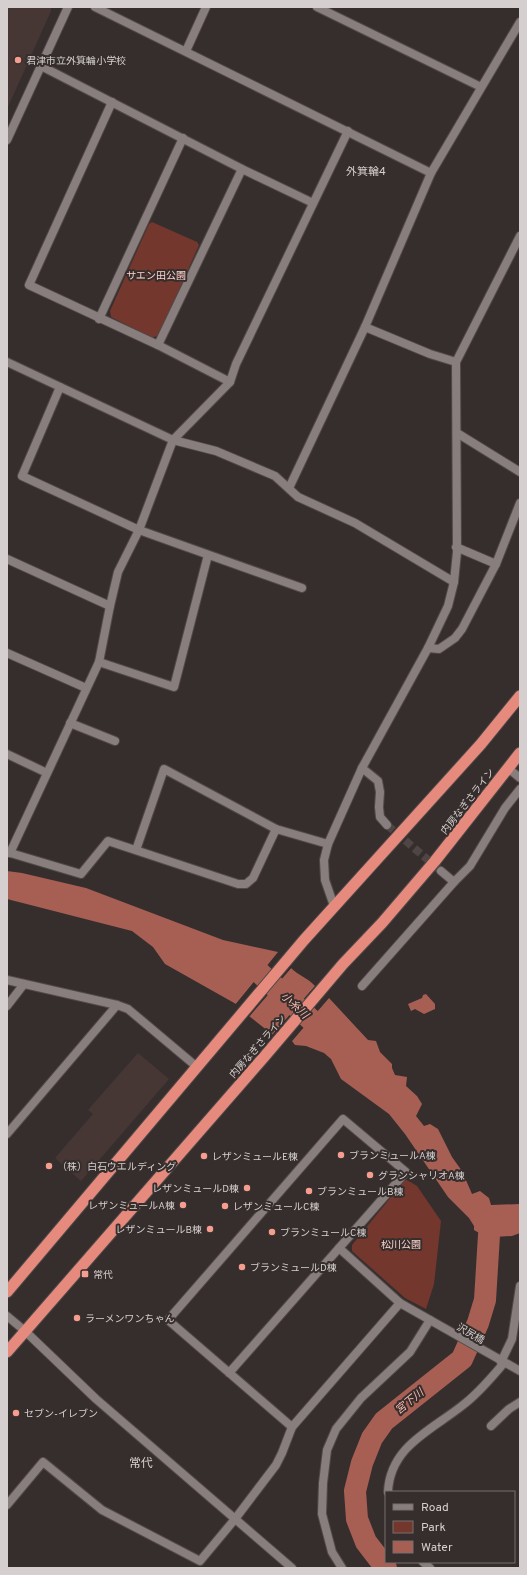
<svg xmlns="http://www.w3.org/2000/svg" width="527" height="1575" font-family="Overpass,'Noto Sans JP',sans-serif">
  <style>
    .built { fill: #463735 }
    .green { fill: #73372e }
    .water { fill: #a75f54 }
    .pier { fill: #362e2d }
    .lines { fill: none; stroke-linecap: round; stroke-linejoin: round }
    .stream { stroke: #a75f54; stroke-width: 3.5 }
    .river { stroke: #a75f54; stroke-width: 22 }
    .minor-tunnel { stroke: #4e4645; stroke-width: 8; stroke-dasharray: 8 4; stroke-linecap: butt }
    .minor-casing { stroke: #514a49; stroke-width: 10 }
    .tertiary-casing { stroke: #514a49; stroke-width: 10 }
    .trunk-casing { stroke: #514a49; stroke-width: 13 }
    .minor { stroke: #887e7d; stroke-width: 8 }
    .tertiary { stroke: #887e7d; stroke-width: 8 }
    .trunk { stroke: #e68a7d; stroke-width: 11 }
    .poi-dot { fill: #f59d8f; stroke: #362e2d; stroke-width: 1.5 }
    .labels { text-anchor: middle; stroke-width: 4; stroke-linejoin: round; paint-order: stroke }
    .poi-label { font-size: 10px; fill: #d5d0cf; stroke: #362e2d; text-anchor: start }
    .park-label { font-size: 10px; fill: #ffd3cc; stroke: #362e2d }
    .street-label { font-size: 10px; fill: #d5d0cf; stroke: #362e2d }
    .neighbourhood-label { font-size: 11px; fill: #d5d0cf; stroke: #362e2d }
    .water-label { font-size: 11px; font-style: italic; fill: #f7b8ae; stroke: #362e2d }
    .quarter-label { font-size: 12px; fill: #d5d0cf; stroke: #362e2d }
  </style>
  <rect width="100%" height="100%" fill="#362e2d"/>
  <g class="built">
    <path d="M7 7H51V11L7 109Z"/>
    <path d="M138 1053 169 1079 81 1181 55 1158 93 1114 88 1110Z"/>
  </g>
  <g class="green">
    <path d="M152 222 197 242 199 245 159 335 152 338 111 317 110 311 149 224Z"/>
    <path d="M407 1180 417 1186 441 1221 434 1284 426 1309 405 1298 352 1251V1245L404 1181Z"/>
  </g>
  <g class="water">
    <path d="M7 871 22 873 86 888 223 940 278 952 236 1004 165 964 153 947 132 931 7 899Z"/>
    <path d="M291 968C298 975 308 978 315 986L273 1035 249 1016Z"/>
    <path d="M426 994 435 1004V1009L424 1014 415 1009 411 1011 408 1004 422 998 423 995Z"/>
    <path d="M329 998 368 1040 376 1041 380 1052 392 1064V1068L395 1075 407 1077 406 1086 417 1096 422 1104 416 1116 424 1126 430 1124 438 1129 452 1157 462 1171 472 1194 480 1191 489 1198 491 1205 520 1204V1233L512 1236 493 1237 490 1245 491 1259 489 1261V1266C478 1258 480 1247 486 1237L474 1230V1226L469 1218 448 1197 405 1134 389 1114 341 1079 331 1059 324 1053 306 1046 295 1045 292 1041Z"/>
  </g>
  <g class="pier">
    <path d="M280 951V954L238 1005H235Z"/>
    <path d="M291 966 292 967 248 1018V1015Z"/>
    <path d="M317 984V987L274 1036H271Z"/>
    <path d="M329 996H330L291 1042 290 1039Z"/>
  </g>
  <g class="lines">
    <path class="stream" d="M379 1568 382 1564"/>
    <g class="river">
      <path d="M237 958 249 963 332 1039"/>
      <path d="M386 1568 366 1542 357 1519 355 1491 362 1463 372 1438 384 1421 462 1359 478 1323 485 1300 489 1235"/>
    </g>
    <path class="minor-tunnel" d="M387 825 441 871"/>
    <g class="minor-casing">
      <g id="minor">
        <path d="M317 7 481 87"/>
        <path d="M186 51 206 7"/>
        <path d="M41 66 242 169 313 203"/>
        <path d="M112 102 29 285 158 345 230 382"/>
        <path d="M7 140 68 7"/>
        <path d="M99 319 183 138"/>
        <path d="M365 327 430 354 456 362"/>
        <path d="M158 345 242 169"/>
        <path d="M7 362 173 440 216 451 275 476 298 497 355 523 454 582"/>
        <path d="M60 387 22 476 139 530 302 588"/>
        <path d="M457 433 520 472"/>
        <path d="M289 488 365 327 431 173 520 22"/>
        <path d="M456 547 496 564"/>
        <path d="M7 559 110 606"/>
        <path d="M428 648 439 649 455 638 462 629 496 564 520 503"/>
        <path d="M7 653 86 688"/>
        <path d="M99 662 174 687 208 555"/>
        <path d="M70 723 115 741"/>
        <path d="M7 754 47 773"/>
        <path d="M362 768 378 781 380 792 379 807 380 817 387 825"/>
        <path d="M508 768 520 778"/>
        <path d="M136 850 164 769 276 829 328 844"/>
        <path d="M7 852 81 874 108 841 238 884H246L253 878 276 829"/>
        <path d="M10 853 99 662 110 606 118 572 139 530 173 440 230 382 236 364 348 131"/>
        <path d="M441 871 454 882"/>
        <path d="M334 906 325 880 324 860 328 844 362 768 428 648 448 606 454 582 457 552 456 362 520 236"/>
        <path d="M7 980 117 1005 128 1009 197 1067"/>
        <path d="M362 986 454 882 470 866 505 808 520 789"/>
        <path d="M7 1006 24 984"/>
        <path d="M7 1134 117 1005"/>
        <path d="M339 1248 400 1303 520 1371"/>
        <path d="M501 1362 512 1339 520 1286"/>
        <path d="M229 1373 406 1172 343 1119 168 1320 292 1427"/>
        <path d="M491 1426 509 1409 520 1402"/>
        <path d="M388 1492C390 1446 432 1430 463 1405 479 1393 491 1378 504 1363"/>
        <path d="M7 1505 43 1462 102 1510 200 1561 235 1519 276 1465 282 1453 292 1427 400 1303"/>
        <path d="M423 1562 430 1568"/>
        <path d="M342 1568 332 1552 322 1514 323 1483 327 1450 336 1429 361 1398 410 1352 430 1320"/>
      </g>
    </g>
    <g class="tertiary-casing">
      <g id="tertiary">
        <path d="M95 7 431 173"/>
        <path d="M7 1316 25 1331 96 1399 292 1568"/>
      </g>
    </g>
    <g class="trunk-casing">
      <g id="trunk">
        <path d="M7 1292 304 940 481 744 520 696"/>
        <path d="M7 1352 264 1057 343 964 382 923 435 861 520 753"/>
      </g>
    </g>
    <use href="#minor" class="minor"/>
    <use href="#tertiary" class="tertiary"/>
    <use href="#trunk" class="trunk"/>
  </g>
  <g class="poi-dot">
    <circle cx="18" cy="60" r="4"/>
    <circle cx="341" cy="1155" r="4"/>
    <circle cx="204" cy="1156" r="4"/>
    <circle cx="49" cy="1166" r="4"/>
    <circle cx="370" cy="1175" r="4"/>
    <circle cx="247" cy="1188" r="4"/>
    <circle cx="309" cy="1191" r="4"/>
    <circle cx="183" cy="1205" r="4"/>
    <circle cx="225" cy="1206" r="4"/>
    <circle cx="210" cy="1229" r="4"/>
    <circle cx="272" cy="1232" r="4"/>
    <circle cx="242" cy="1267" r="4"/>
    <rect x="81" y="1270" width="8" height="8" rx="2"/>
    <circle cx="77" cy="1318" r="4"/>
    <circle cx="16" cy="1413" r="4"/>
  </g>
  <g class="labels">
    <g class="poi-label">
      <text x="26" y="64">君津市立外箕輪小学校</text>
      <text x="349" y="1159">ブランミュールA棟</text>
      <text x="212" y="1160">レザンミュールE棟</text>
      <text x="57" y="1170">（株）白石ウエルディング</text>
      <text x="378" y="1179">グランシャリオA棟</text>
      <text x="239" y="1192" text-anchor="end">レザンミュールD棟</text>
      <text x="317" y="1195">ブランミュールB棟</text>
      <text x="175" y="1209" text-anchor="end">レザンミュールA棟</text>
      <text x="233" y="1210">レザンミュールC棟</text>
      <text x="202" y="1233" text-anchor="end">レザンミュールB棟</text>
      <text x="280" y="1236">ブランミュールC棟</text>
      <text x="250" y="1271">ブランミュールD棟</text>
      <text x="93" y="1278">常代</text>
      <text x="85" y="1322">ラーメンワンちゃん</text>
      <text x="24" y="1417">セブン-イレブン</text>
    </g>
    <g class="park-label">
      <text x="156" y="279">サエン田公園</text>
      <text x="401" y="1248">松川公園</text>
    </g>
    <g class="street-label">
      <text transform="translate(467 801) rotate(-52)" y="4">内房なぎさライン</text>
      <text transform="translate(257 1046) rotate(-49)" y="4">内房なぎさライン</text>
      <text transform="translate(471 1333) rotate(30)" y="4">沢尻橋</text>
    </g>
    <g class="neighbourhood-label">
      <text x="366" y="175">外箕輪4</text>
    </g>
    <g class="water-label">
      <text transform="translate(295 1005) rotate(43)" y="4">小糸川</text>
      <text transform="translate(409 1401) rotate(-39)" y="4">宮下川</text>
    </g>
    <g class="quarter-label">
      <text x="141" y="1467">常代</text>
    </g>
  </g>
  <rect width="527" height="1575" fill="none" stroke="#d5d0cf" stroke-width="16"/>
  <rect x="385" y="1491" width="130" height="72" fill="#362e2d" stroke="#766f6e"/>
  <rect x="393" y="1504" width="20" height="6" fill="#887e7d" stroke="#766f6e"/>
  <text x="421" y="1511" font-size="12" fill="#d5d0cf">Road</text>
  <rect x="393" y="1521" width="20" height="12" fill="#73372e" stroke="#766f6e"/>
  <text x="421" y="1531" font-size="12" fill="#d5d0cf">Park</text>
  <rect x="393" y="1541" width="20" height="12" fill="#a75f54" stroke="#766f6e"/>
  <text x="421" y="1551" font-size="12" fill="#d5d0cf">Water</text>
</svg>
